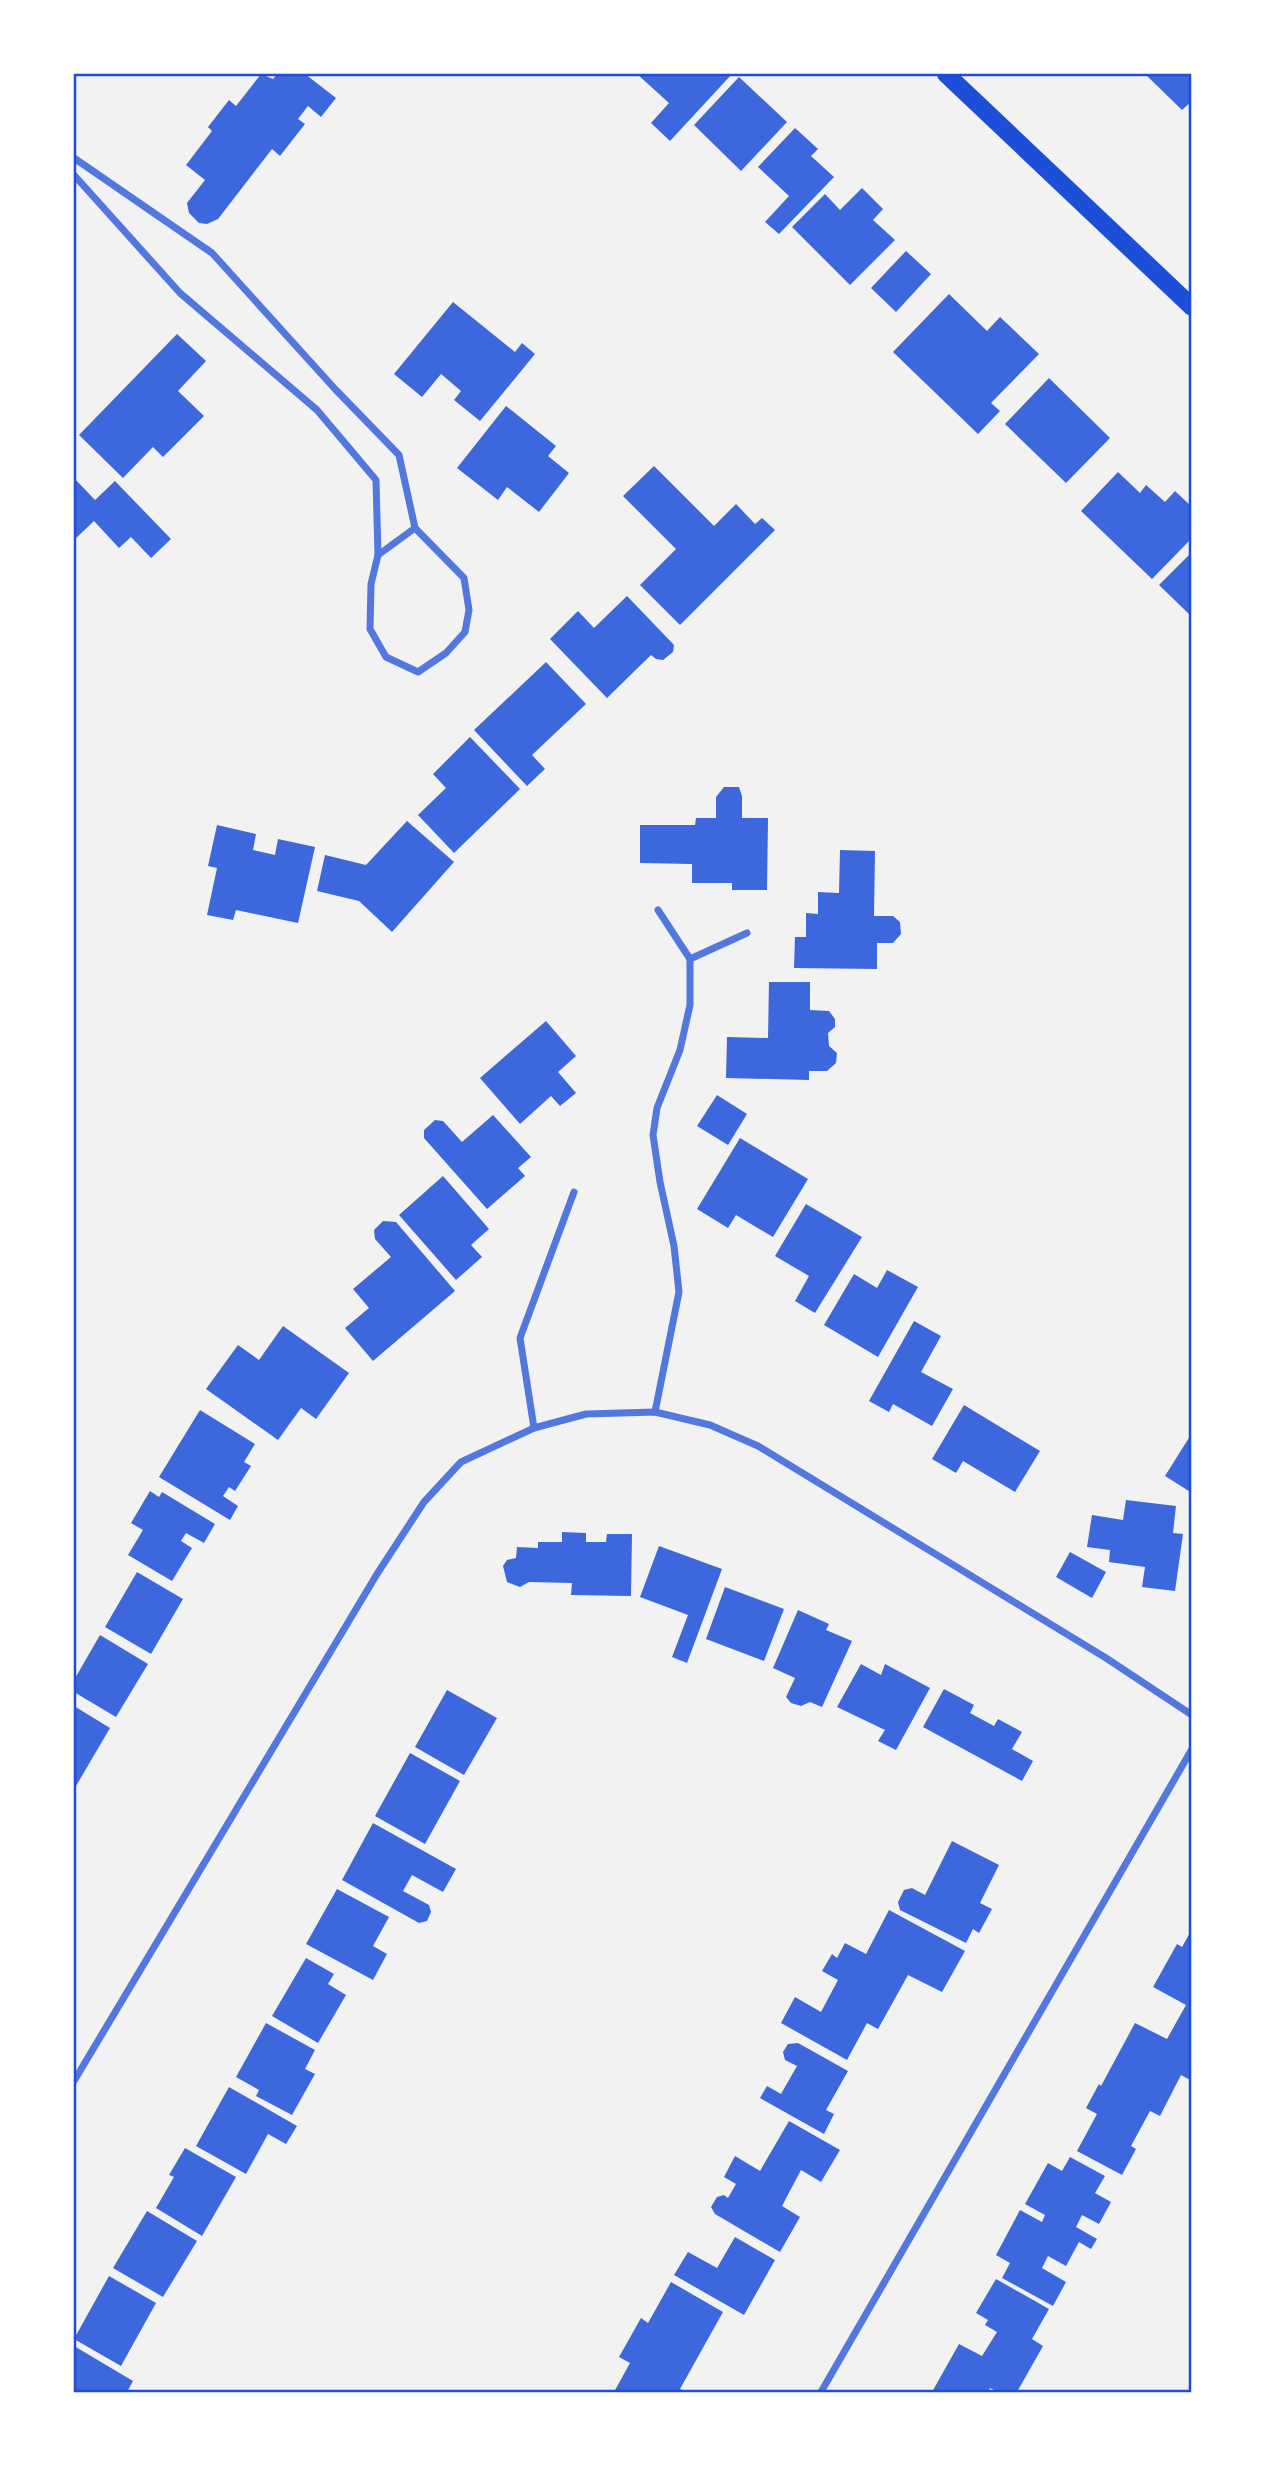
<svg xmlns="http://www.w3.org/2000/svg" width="1265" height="2466" font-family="'PT Sans Narrow',sans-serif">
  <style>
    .building { fill: #3d67dc }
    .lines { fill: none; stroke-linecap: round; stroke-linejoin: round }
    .minor { stroke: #5277de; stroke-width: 7 }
    .primary { stroke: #1d4ed8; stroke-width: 18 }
    .neatline { fill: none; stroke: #1d4ed8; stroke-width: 2.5 }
  </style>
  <rect width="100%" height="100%" fill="#f2f2f2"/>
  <g class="building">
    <path d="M261 74 273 79 277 74H305L336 98 321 117 308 106 298 119 305 124 280 156 272 149 218 219 207 224 199 223 189 213 187 203 205 180 186 165 212 131 208 127 229 100 236 106Z"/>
    <path d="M637 74H732L670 141 651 123 669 103Z"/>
    <path d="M1145 74H1192V101L1182 110Z"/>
    <path d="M739 77 787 122 741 171 694 125Z"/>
    <path d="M795 128 818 149 811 156 834 177 779 234 765 222 789 196 758 167Z"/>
    <path d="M862 188 883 209 873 220 895 240 850 285 792 227 825 194 840 210Z"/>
    <path d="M906 251 931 274 896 312 871 288Z"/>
    <path d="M949 294 987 331 1000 317 1039 354 991 403 1000 411 978 434 893 352Z"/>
    <path d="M453 302 515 352 522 343 535 354 480 421 454 400 461 391 441 374 422 397 394 374Z"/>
    <path d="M177 334 206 361 178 391 204 416 163 457 153 447 123 478 79 435Z"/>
    <path d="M1049 378 1110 438 1066 483 1005 424Z"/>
    <path d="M506 406 556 446 548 456 569 473 539 512 507 487 498 500 457 468Z"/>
    <path d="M654 466 714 526 736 504 755 524 762 518 775 530 680 625 640 585 676 549 623 496Z"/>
    <path d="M1118 472 1140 493 1146 485 1165 502 1175 491 1192 507V538L1152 579 1081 511Z"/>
    <path d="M74 478 95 500 115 481 171 539 151 558 131 537 119 548 94 521 74 540Z"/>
    <path d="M1192 552V617L1159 585Z"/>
    <path d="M627 596 674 645 673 652 663 660 656 659 651 655 607 698 550 639 578 611 594 628Z"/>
    <path d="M546 662 586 704 532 755 545 769 527 786 474 730Z"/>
    <path d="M470 737 520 789 454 853 418 815 446 788 433 774Z"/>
    <path d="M724 787H739L742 796V818H768L767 890H732V883H692V864L640 863V825H695L696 818H716V797Z"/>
    <path d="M407 821 454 862 392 932 359 901 317 891 325 855 366 865Z"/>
    <path d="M217 825 256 834 253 850 275 855 278 839 315 847 298 923 236 910 233 920 207 915 217 868 208 866Z"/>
    <path d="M840 850 875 851 874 916H893L900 922 901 934 893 943H877V969L794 968 795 937H806V913L818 914V892L839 893Z"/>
    <path d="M769 982H810V1010L829 1011 835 1019V1027L828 1033 829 1046 837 1053 836 1063 827 1071H809V1080L726 1078 727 1037 768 1038Z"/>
    <path d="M546 1021 576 1056 558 1072 576 1093 560 1106 551 1096 520 1124 480 1078Z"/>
    <path d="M717 1095 747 1114 728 1145 697 1126Z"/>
    <path d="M493 1115 531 1157 518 1168 525 1176 487 1209 424 1138V1130L435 1120 443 1121 462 1142Z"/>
    <path d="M740 1138 808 1179 773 1237 736 1215 728 1228 697 1209Z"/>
    <path d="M443 1176 489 1229 471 1245 482 1257 456 1280 399 1215Z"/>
    <path d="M806 1204 862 1237 815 1313 795 1301 809 1276 775 1256Z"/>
    <path d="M383 1221 396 1222 455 1291 373 1361 345 1328 369 1308 353 1289 391 1257 375 1239 374 1230Z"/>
    <path d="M887 1270 918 1287 878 1357 824 1325 854 1274 877 1288Z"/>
    <path d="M914 1321 941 1336 921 1372 953 1389 932 1426 893 1404 889 1412 869 1401Z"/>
    <path d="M283 1326 349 1373 316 1419 301 1408 278 1440 206 1389 238 1345 259 1360Z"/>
    <path d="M964 1405 1040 1451 1015 1492 963 1461 956 1473 932 1459Z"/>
    <path d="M200 1410 255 1444 244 1462 251 1466 235 1491 229 1487 223 1496 238 1506 230 1520 159 1477Z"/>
    <path d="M1192 1433V1493L1165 1476Z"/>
    <path d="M150 1491 159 1497 162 1492 215 1524 204 1543 186 1533 181 1541 192 1548 172 1581 128 1555 143 1530 131 1523Z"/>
    <path d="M1126 1500 1176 1506 1173 1533 1183 1534 1175 1591 1142 1587 1145 1567 1109 1562 1110 1550 1087 1547 1092 1515 1123 1520Z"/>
    <path d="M562 1532 586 1533V1542H606L607 1534H632L631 1596 571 1595 572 1583 529 1582 520 1587 507 1582 503 1566 507 1560 516 1558 517 1547 538 1548V1542H562Z"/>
    <path d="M659 1546 722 1569 687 1663 672 1657 688 1615 640 1597Z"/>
    <path d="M1070 1552 1106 1572 1092 1598 1056 1577Z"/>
    <path d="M137 1572 183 1599 151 1654 105 1627Z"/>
    <path d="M725 1587 784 1609 764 1661 706 1639Z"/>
    <path d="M798 1610 829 1624 826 1630 852 1641 822 1707 810 1702 801 1706 791 1703 786 1697 795 1678 773 1668Z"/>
    <path d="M100 1635 148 1664 116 1717 74 1692V1680Z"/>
    <path d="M861 1664 881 1675 885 1664 930 1688 896 1750 878 1741 885 1730 837 1707Z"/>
    <path d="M944 1689 974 1705 970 1713 994 1726 998 1719 1022 1732 1012 1749 1033 1761 1022 1781 923 1727Z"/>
    <path d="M447 1690 497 1718 464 1775 415 1747Z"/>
    <path d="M74 1706 110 1728 76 1786 74 1785Z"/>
    <path d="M410 1753 460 1781 425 1844 375 1816Z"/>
    <path d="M373 1823 456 1869 443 1892 412 1875 403 1891 429 1905 431 1912 427 1921 419 1923 342 1880Z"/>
    <path d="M952 1841 999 1865 980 1903 992 1909 979 1933 973 1929 966 1943 900 1910 898 1902 904 1890 912 1888 925 1895Z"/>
    <path d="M337 1889 389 1917 373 1946 387 1954 373 1980 306 1944Z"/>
    <path d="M889 1910 965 1951 942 1992 908 1975 878 2029 867 2023 847 2060 781 2023 795 1997 821 2012 838 1980 822 1971 832 1954 837 1958 845 1943 866 1954Z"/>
    <path d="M1192 1929V2081L1181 2075 1160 2116 1150 2111 1131 2146 1136 2149 1122 2175 1077 2151 1097 2114 1086 2108 1099 2084 1101 2086 1135 2023 1167 2039 1186 2005 1153 1987 1177 1944 1182 1947Z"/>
    <path d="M306 1958 334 1974 328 1984 346 1995 318 2043 272 2016Z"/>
    <path d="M266 2023 315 2050 305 2069 315 2074 292 2115 256 2096 259 2090 236 2077Z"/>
    <path d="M798 2043 848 2071 826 2110 834 2114 824 2134 760 2098 767 2086 781 2094 797 2066 785 2060 783 2052 788 2044Z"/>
    <path d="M229 2087 297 2126 286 2144 268 2134 246 2174 196 2146Z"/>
    <path d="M789 2121 840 2150 821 2182 801 2170 782 2206 800 2217 780 2252 715 2214 711 2207 717 2197 724 2195 728 2198 736 2184 724 2177 735 2156 760 2171Z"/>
    <path d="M185 2148 236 2177 202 2236 156 2208 174 2177 169 2175Z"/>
    <path d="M1070 2157 1105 2176 1095 2193 1111 2202 1099 2224 1082 2215 1076 2227 1097 2239 1091 2249 1079 2242 1066 2266 1048 2256 1042 2268 1066 2282 1053 2306 1002 2278 1010 2263 996 2255 1020 2210 1042 2222 1045 2215 1025 2204 1048 2163 1062 2171Z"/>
    <path d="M147 2211 197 2241 163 2297 113 2268Z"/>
    <path d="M735 2237 775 2260 744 2315 674 2275 688 2252 717 2268Z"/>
    <path d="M109 2276 156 2303 121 2366 74 2339Z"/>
    <path d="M996 2279 1049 2309 1032 2339 1043 2346 1017 2392H998L990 2388 988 2392H932L959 2344 982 2356 997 2332 985 2325 988 2320 976 2313Z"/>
    <path d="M671 2282 723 2312 680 2389 687 2392H614L630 2363 619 2357 641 2318 648 2323Z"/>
    <path d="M74 2346 133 2381 127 2392H74Z"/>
  </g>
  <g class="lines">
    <g class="minor">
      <path d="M74 158 212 253 335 389 399 455 415 528 464 578 469 610 465 632 446 653 418 672 386 657 370 629 371 584 378 555 376 480 317 410 180 293 74 175"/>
      <path d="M378 555 415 528"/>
      <path d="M658 910 690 959"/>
      <path d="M655 1412 679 1292 674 1246 660 1182 653 1135 657 1108 680 1050 690 1005V959L747 933"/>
      <path d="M534 1428 520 1338 574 1192"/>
      <path d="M74 2081 377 1574 424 1502 461 1462 534 1428 586 1414 655 1412 710 1425 758 1446 1106 1658 1192 1715"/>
      <path d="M821 2392 1192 1749"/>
    </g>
    <path class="primary" d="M946 74 1192 307"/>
  </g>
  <rect width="1265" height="2466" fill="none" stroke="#ffffff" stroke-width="150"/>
  <rect x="75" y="75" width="1115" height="2316" class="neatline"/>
</svg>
